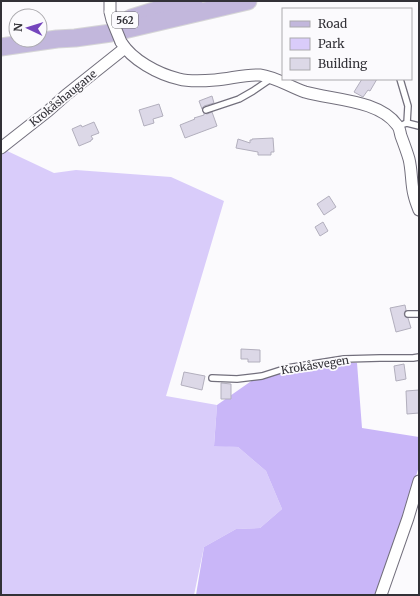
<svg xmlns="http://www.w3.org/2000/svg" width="420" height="596" font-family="Merriweather,serif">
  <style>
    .green { fill: #d9ccfa }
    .forest { fill: #c9b6f8 }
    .building { fill: #dcd8e7; stroke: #b2afbd }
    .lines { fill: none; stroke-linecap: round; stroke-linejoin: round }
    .service-casing { stroke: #726f7c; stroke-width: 8 }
    .minor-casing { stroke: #726f7c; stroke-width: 13 }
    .primary-casing { stroke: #d6d6d7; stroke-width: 19 }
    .service { stroke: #fff; stroke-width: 5.5 }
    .minor { stroke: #fff; stroke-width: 11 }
    .primary { stroke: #c2b7dc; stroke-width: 17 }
    .minor-bridge-casing { stroke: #726f7c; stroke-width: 13; stroke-linecap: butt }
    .minor-bridge { stroke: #fff; stroke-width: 11 }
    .labels { text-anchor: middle; stroke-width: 3.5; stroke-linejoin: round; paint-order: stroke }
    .shield { fill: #fbfafd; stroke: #6e6d72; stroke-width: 1 }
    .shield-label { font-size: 10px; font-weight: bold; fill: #323137 }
    .street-label { font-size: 11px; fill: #323137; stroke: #fbfafd }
  </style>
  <rect width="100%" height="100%" fill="#fbfafd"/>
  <path class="green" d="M3 149 54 173 76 170 171 177 224 201 166 396 217 405 214 445 238 447 266 471 282 509 260 528 236 529 204 547 194 595H1V151Z"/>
  <path class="forest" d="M339 363H357L362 428 419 437V466L381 595H196L204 547 236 529 260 528 282 509 266 471 238 447 214 446 217 405 260 375Z"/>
  <g class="building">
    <path d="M362 79H377L370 91 368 90 363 97 354 92Z"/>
    <path d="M212 96 214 103 204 106 202 109 199 101Z"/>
    <path d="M159 104 163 116 153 119 154 123 144 126 139 110Z"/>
    <path d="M212 112 217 126 185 138 180 125 195 119 194 118 204 115V113L207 114Z"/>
    <path d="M94 122 99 133 91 136 93 139 91 140V141L79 146 72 129 81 125 82 127Z"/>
    <path d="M273 138 274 152H271V155H258V152L236 148 238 139 250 143V140H252V139Z"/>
    <path d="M329 196 336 207 324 215 317 204Z"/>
    <path d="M323 222 328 231 320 236 315 227Z"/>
    <path d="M405 305 406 310 404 314 406 317 408 318 411 328 396 332 390 308Z"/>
    <path d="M241 349 260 350V362H248V359H241Z"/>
    <path d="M404 364 406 379 396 381 394 366Z"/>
    <path d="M184 372 205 376 202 390 181 385Z"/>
    <path d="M221 383 231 384V399H221Z"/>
    <path d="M419 390V413L407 414 406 391Z"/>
  </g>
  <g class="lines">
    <g class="service-casing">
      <g id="service">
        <path d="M400 79 408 106 407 123"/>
        <path d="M206 110 239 99 253 91 272 78"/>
        <path d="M404 124 407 123 419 126"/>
        <path d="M408 314H419"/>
        <path d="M212 378 237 379 262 376 287 368 344 359 380 358H413L419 357"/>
      </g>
    </g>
    <g class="minor-casing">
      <g id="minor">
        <path d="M110 1V12"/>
        <path d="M121 42C132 60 158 74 179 79 190 82 203 81 215 80 230 79 245 74 260 75 276 77 290 87 305 92 334 100 379 100 397 125 400 128 400 133 401 136 404 144 407 152 409 159 412 171 411 184 414 195 415 200 417 205 419 210"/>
        <path d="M1 148 48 111 66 95 125 48"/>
        <path d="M381 595 408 518 419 481"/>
      </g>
    </g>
    <g class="primary-casing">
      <g id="primary">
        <path d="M131 18 163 8 194 1"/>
        <path d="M1 47 57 39 75 38 111 33 248 1"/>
      </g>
    </g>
    <use href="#service" class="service"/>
    <use href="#minor" class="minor"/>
    <use href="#primary" class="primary"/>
    <g class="minor-bridge-casing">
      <path id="minor-bridge" d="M110 12 112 20 121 42"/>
    </g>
    <use href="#minor-bridge" class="minor-bridge"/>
  </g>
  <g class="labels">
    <rect class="shield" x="112" y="12" width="26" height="16" rx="3"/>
    <g class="shield-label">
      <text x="125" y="24">562</text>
    </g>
    <g class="street-label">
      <text transform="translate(63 98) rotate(-39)" y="4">Krokåshaugane</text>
      <text transform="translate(315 365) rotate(-9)" y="4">Krokåsvegen</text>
    </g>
  </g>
  <rect width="420" height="596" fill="none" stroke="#323137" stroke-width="4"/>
  <rect x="282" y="8" width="130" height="72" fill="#fbfafd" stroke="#abaaae"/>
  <rect x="290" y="21" width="20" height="6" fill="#c2b7dc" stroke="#abaaae"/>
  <text x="318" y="28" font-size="12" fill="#323137">Road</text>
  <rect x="290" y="38" width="20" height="12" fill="#d9ccfa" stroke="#abaaae"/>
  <text x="318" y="48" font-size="12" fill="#323137">Park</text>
  <rect x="290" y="58" width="20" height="12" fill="#dcd8e7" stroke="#abaaae"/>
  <text x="318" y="68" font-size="12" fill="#323137">Building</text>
  <g transform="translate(28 28) rotate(274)"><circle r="19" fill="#fbfafd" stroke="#abaaae"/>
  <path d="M0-3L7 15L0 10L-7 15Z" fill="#7545bd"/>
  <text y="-6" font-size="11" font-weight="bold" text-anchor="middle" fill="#323137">N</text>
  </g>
</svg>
